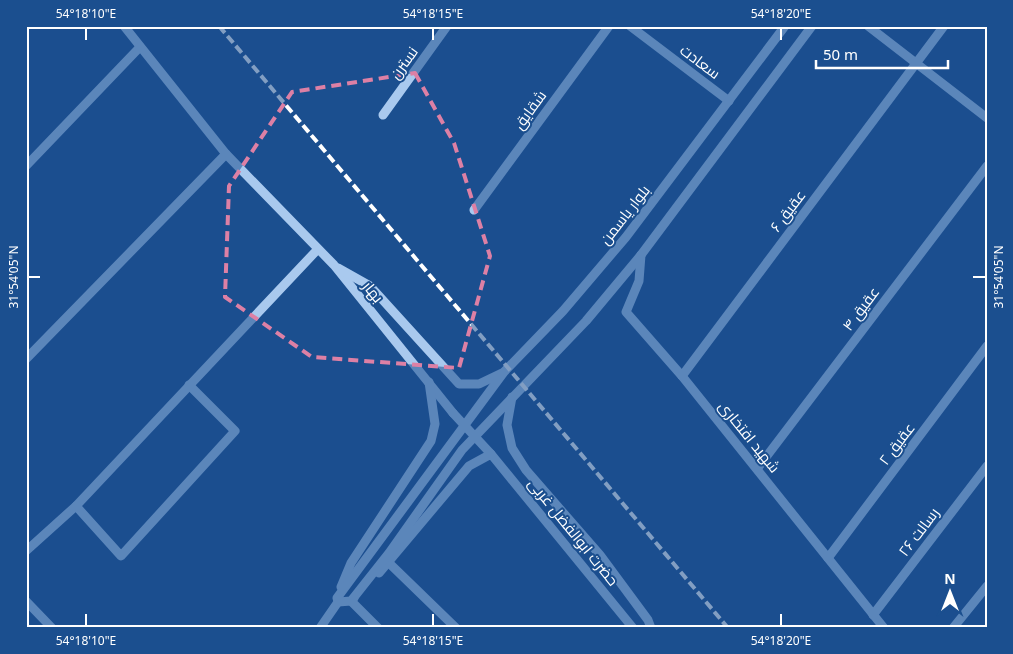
<svg xmlns="http://www.w3.org/2000/svg" width="1013" height="654" font-family="'Noto Sans',Cairo,sans-serif">
  <style>
    .lines { fill: none; stroke-linecap: round; stroke-linejoin: round }
    .minor { stroke: #a9c9ee; stroke-width: 9 }
    .rail { stroke: #fff; stroke-width: 4; stroke-dasharray: 9 4; stroke-linecap: butt }
    .minor-bridge { stroke: #a9c9ee; stroke-width: 9 }
    .marked { fill: none; stroke: #dd80a5; stroke-width: 4; stroke-dasharray: 10 6; stroke-linejoin: round }
    .ticks { fill: none; stroke: #fff; stroke-width: 2 }
    .labels { text-anchor: middle; stroke-width: 4; stroke-linejoin: round; paint-order: stroke }
    .street-label { font-size: 15px; fill: #fff; stroke: #1b4f8f }
    .neatline { fill: none; stroke: #fff; stroke-width: 2 }
    .ticks-label { font-size: 12px; text-anchor: middle; fill: #fff }
  </style>
  <rect width="100%" height="100%" fill="#1b4f8f"/>
  <g class="lines">
    <g class="minor">
      <path d="M124 26 226 154 334 265 453 413"/>
      <path d="M630 26 729 101"/>
      <path d="M868 26 987 118"/>
      <path d="M383 115 447 26"/>
      <path d="M26 166 140 47"/>
      <path d="M474 210 609 26"/>
      <path d="M641 255 639 281 626 312 682 376 884 628"/>
      <path d="M338 268 370 286 459 384H479L502 373"/>
      <path d="M26 359 226 154"/>
      <path d="M682 376 944 26"/>
      <path d="M512 397 507 425 512 448 526 470 600 555 648 620 651 628"/>
      <path d="M757 469 987 166"/>
      <path d="M76 506 121 556 235 431 189 385"/>
      <path d="M26 551 76 506 317 250"/>
      <path d="M828 558 987 346"/>
      <path d="M389 563 456 628"/>
      <path d="M379 573 469 466 491 454 633 628"/>
      <path d="M341 587 351 563 431 441 435 424 429 382"/>
      <path d="M354 598 351 601 378 628"/>
      <path d="M26 601 52 628"/>
      <path d="M338 602 351 601 389 553 462 450 586 321 641 255 812 26"/>
      <path d="M873 615 987 466"/>
      <path d="M320 628 338 602 337 598 504 372 563 311 626 237 785 26"/>
      <path d="M953 628 987 586"/>
    </g>
    <path class="rail" d="M219 26 728 628"/>
    <path class="minor-bridge" d="M453 413 491 454"/>
  </g>
  <path d="M0 0H1013V654H0ZM415 73 454 143 490 256 459 368 312 357 225 297 229 186 292 92Z" fill="#1b4f8f" fill-opacity=".55" fill-rule="evenodd"/>
  <path class="marked" d="M415 73 454 143 490 256 459 368 312 357 225 297 229 186 292 92Z"/>
  <path class="ticks" d="M86 28V40M433 28V40M781 28V40M28 277H40M973 277H986M86 614V626M433 614V626M781 614V626"/>
  <g class="labels">
    <g class="street-label">
      <text transform="translate(700 62) rotate(37)" y="5">سعادت</text>
      <text transform="translate(404 63) rotate(-54)" y="5">نسترن</text>
      <text transform="translate(530 110) rotate(-54)" y="5">شقایق</text>
      <text transform="translate(788 211) rotate(-53)" y="5">عقیق ۶</text>
      <text transform="translate(625 215) rotate(-52)" y="5">بلوار یاسمن</text>
      <text transform="translate(373 292) rotate(51)" y="5">بهار</text>
      <text transform="translate(861 309) rotate(-53)" y="5">عقیق ۴</text>
      <text transform="translate(749 437) rotate(51)" y="5">شهید افتخاری</text>
      <text transform="translate(897 444) rotate(-53)" y="5">عقیق ۲</text>
      <text transform="translate(573 532) rotate(51)" y="5">حضرت ابوالفضل غربی</text>
      <text transform="translate(919 532) rotate(-53)" y="5">رسالت ۲۶</text>
    </g>
  </g>
  <rect width="1013" height="654" fill="none" stroke="#1b4f8f" stroke-width="55"/>
  <g transform="translate(950 592)" stroke="#1b4f8f" stroke-width="4" paint-order="stroke">
  <path d="M0-4L9 19L0 12L-9 19Z" fill="#ffffff"/>
  <text y="-8" font-size="14" font-weight="bold" text-anchor="middle" fill="#ffffff">N</text>
  </g>
  <path d="M816 60v8h132v-8" fill="none" stroke="#ffffff" stroke-width="2.5"/>
  <text x="823" y="60" font-size="15" fill="#ffffff" stroke="#1b4f8f" stroke-width="4" paint-order="stroke">50 m</text>
  <rect x="28" y="28" width="958" height="598" class="neatline"/>
  <g class="ticks-label">
    <text x="86" y="18">54°18'10"E</text>
    <text x="433" y="18">54°18'15"E</text>
    <text x="781" y="18">54°18'20"E</text>
    <text transform="translate(14 277) rotate(-90)" y="4">31°54'05"N</text>
    <text transform="translate(999 277) rotate(-90)" y="4">31°54'05"N</text>
    <text x="86" y="645">54°18'10"E</text>
    <text x="433" y="645">54°18'15"E</text>
    <text x="781" y="645">54°18'20"E</text>
  </g>
</svg>
